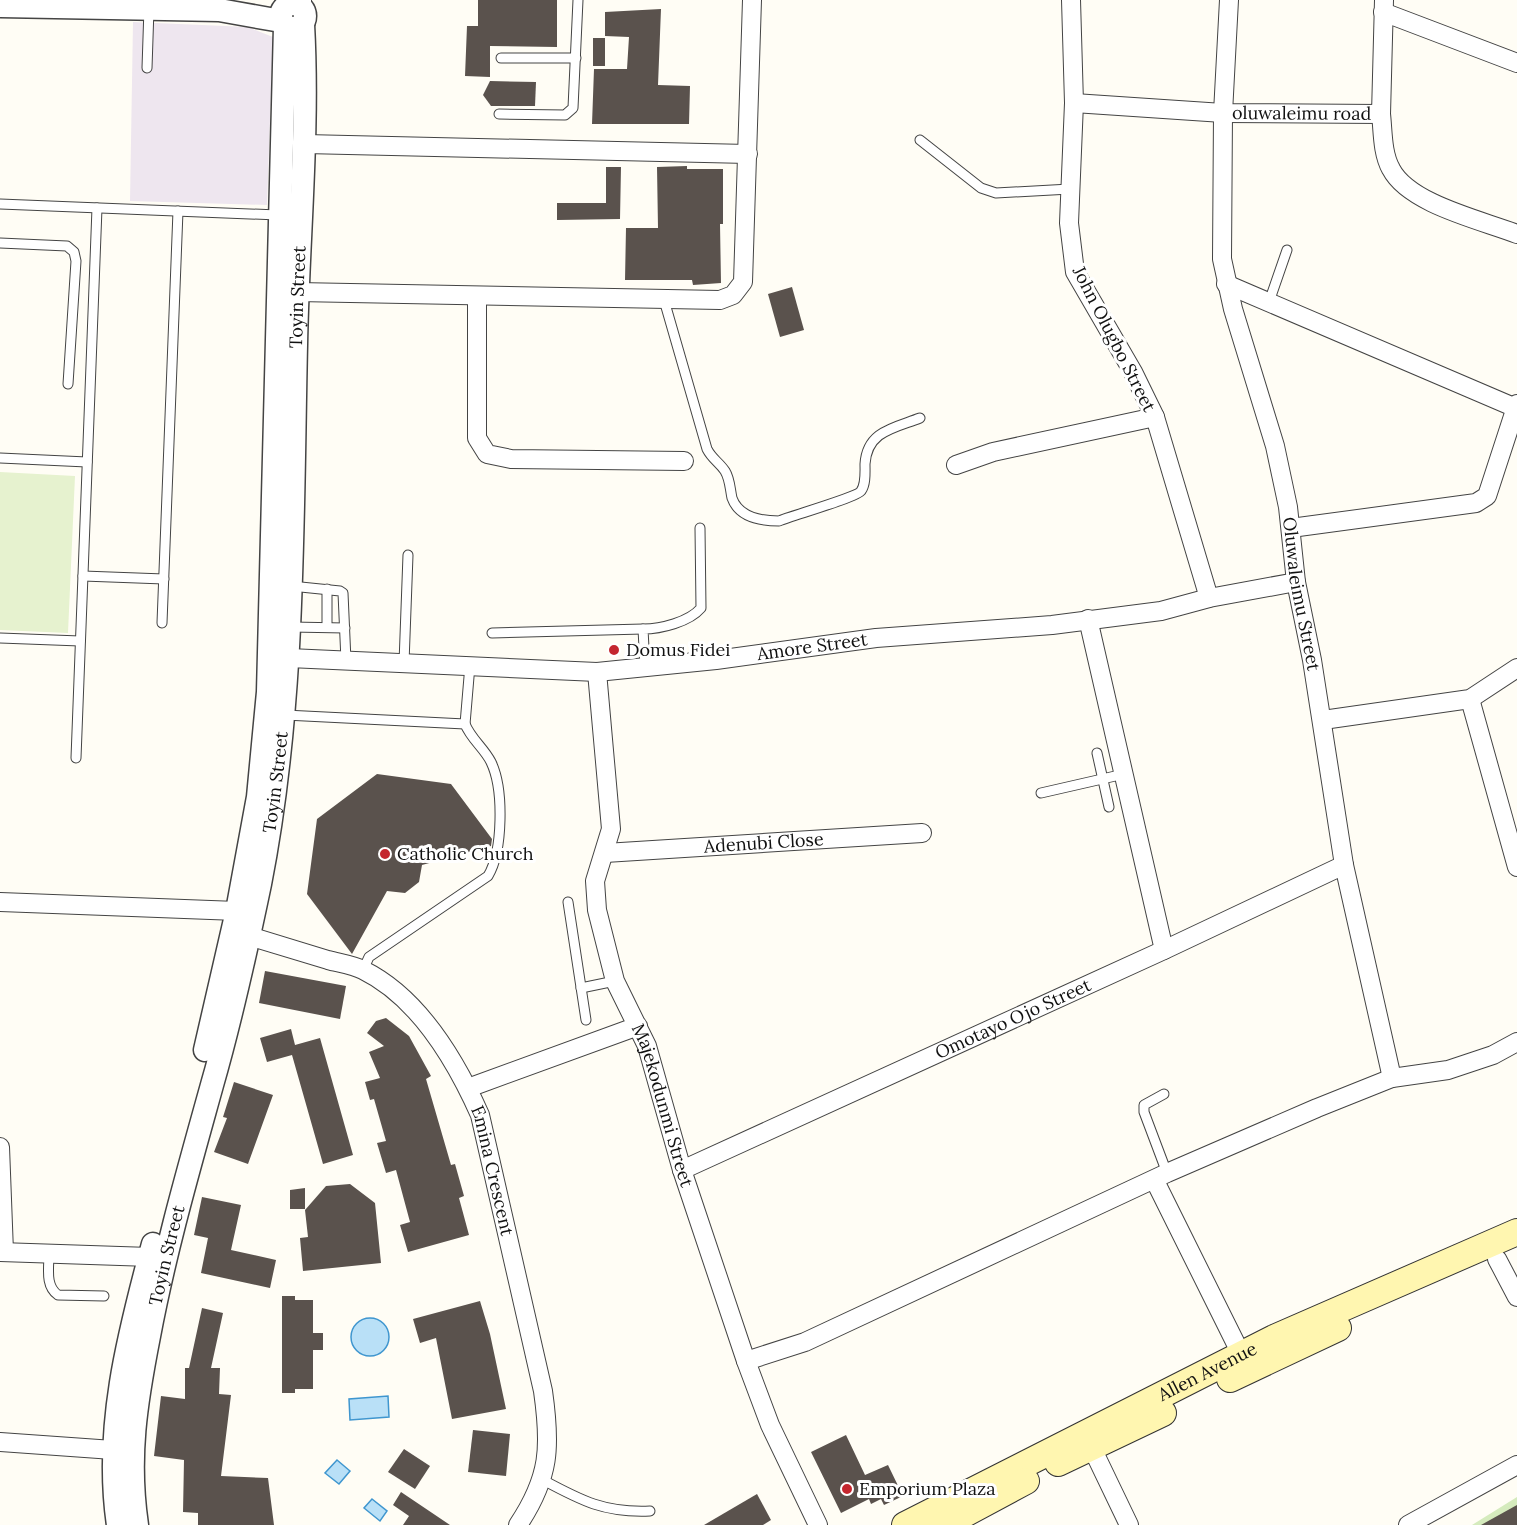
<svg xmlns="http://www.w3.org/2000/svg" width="1517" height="1525" font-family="Lora,serif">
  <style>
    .industrial { fill: #eee6ef }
    .green { fill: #d5ebbd }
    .pitch { fill: #e6f2cf }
    .water { fill: #b9e0f7; stroke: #3f96cf; stroke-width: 1.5 }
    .building { fill: #5a524d }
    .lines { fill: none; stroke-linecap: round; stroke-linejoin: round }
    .service-casing { stroke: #444; stroke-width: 11 }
    .minor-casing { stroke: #444; stroke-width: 20 }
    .tertiary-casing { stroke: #444; stroke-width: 25 }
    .secondary-casing { stroke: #333; stroke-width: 28 }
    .service { stroke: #fff; stroke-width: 9 }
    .minor { stroke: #fff; stroke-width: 18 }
    .tertiary { stroke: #fff; stroke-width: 22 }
    .secondary { stroke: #fff6b0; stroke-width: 26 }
    .poi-dot { fill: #c4262e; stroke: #fff; stroke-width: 2 }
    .labels { text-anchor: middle; stroke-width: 6; stroke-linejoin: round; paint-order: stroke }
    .street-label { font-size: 18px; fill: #111; stroke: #fff }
    .poi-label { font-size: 18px; fill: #111; stroke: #fff; text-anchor: start }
  </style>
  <rect width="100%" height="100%" fill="#fffdf5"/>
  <path class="industrial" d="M133 22 248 27 273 37 267 205 130 201Z"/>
  <path class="green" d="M1517 1497V1525H1472Z"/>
  <path class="pitch" d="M0 472 75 476 68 633 0 630Z"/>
  <g class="water">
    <circle cx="370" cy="1337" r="19"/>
    <path d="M388 1396 389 1417 350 1420 349 1399Z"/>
    <path d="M337 1460 350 1471 339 1484 325 1473Z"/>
    <path d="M372 1499 387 1511 380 1521 364 1508Z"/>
  </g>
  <g class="building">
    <path d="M478 0H557V47L490 46V77L465 76 467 26H478Z"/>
    <path d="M661 9 658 85 690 86 689 124H592L594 69H627L629 37 605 36V12Z"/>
    <rect x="593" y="38" width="12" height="28"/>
    <path d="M490 81 536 82 535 106H491L483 95Z"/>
    <path d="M687 166V169H723V224H720L721 283 693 285 692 280H625L626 228H658L657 167Z"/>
    <path d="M606 167H621L620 219 557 220V203H606Z"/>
    <path d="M792 287 804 330 780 337 768 294Z"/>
    <path d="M377 774 451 784 492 839 491 846 422 865 419 882 405 893 387 891 352 954 307 894 317 819Z"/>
    <path d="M265 971 346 986 340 1019 259 1003Z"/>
    <path d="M386 1018 409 1036 431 1076 426 1079 451 1165 455 1164 464 1196 459 1198 469 1235 408 1252 400 1225 410 1222 396 1170 386 1173 377 1143 386 1141 374 1099 370 1100 365 1082 380 1078 369 1052 384 1046 367 1033 376 1021Z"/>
    <path d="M291 1029 295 1045 320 1038 353 1155 323 1164 292 1055 267 1062 260 1038Z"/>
    <path d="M234 1082 273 1095 248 1164 214 1152 227 1118 223 1117Z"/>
    <path d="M350 1184 375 1203 381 1263 303 1271 300 1238 308 1237 305 1210 326 1186Z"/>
    <path d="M305 1188V1209H290V1190Z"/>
    <path d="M202 1197 241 1205 231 1250 276 1260 270 1288 201 1273 208 1238 194 1235Z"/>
    <path d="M282 1296H295V1300H313V1333H323V1350H313V1389H295V1393H282Z"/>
    <path d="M480 1301 490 1334 506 1409 452 1419 436 1338 420 1343 413 1319Z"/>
    <path d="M202 1308 223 1313 211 1368H220L219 1394 231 1395 221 1476 268 1478 274 1525H198V1513L183 1512 184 1460 154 1456 161 1396 185 1399V1368H189Z"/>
    <path d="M473 1430 510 1434 506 1476 468 1472Z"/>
    <path d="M846 1435 865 1475 888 1465 903 1496 884 1505 881 1499 871 1504 869 1499 841 1513 811 1452Z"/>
    <path d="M404 1449 430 1466 415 1489 388 1472Z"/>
    <path d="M401 1492 450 1525H403L409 1516 393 1505Z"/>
    <path d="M757 1494 771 1520 763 1525H704Z"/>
    <path d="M1517 1505V1525H1481Z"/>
  </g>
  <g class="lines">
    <g class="service-casing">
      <g id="service">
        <path d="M501 58H576"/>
        <path d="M147 68 149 8"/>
        <path d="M499 114 565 115 573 108 578 0"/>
        <path d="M920 140 981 188 996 193 1070 189"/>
        <path d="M0 204 278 215"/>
        <path d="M0 243 67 246 74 252 76 261 68 384"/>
        <path d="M664 300 707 449C712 459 719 462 725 471 730 479 730 489 732 498 739 518 761 521 779 521 791 516 857 497 861 491 866 484 865 472 865 464 867 431 894 428 920 418"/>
        <path d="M1269 302 1287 250"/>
        <path d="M0 458 87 462"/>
        <path d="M83 576 164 579"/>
        <path d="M291 586 340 591 343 593 346 661"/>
        <path d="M327 589V627"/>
        <path d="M162 623 178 211"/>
        <path d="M291 627 345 628"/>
        <path d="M492 633 643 629"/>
        <path d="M0 638 80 641"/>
        <path d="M404 663 408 555"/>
        <path d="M645 667 643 629C661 629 689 622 701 608L700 528"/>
        <path d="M285 715 465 724 470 665"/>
        <path d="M1097 753 1109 807"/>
        <path d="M76 758 97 208"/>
        <path d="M1041 793 1124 774"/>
        <path d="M568 902 586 1020"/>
        <path d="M363 970 369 957 488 876C503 851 504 789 491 762 484 748 471 739 465 724"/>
        <path d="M581 988 615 981"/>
        <path d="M1164 1094 1144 1105V1112L1167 1173"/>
        <path d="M49 1254C49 1268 45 1286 58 1295L104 1296"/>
        <path d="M543 1480C582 1501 605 1513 650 1511"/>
      </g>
    </g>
    <g class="minor-casing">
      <g id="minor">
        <path d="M302 0V8"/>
        <path d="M1071 0 1074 103 1069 223 1075 272 1133 372 1155 417 1209 598"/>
        <path id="s1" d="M1229 0 1223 113 1222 259 1233 309 1275 446 1288 507 1296 582 1312 660 1344 865 1392 1078"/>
        <path d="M1383 12 1517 63"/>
        <path id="s2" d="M1074 103 1223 113 1381 114 1384 0"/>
        <path d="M1381 114C1383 131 1382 153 1391 169 1409 204 1481 220 1517 234"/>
        <path d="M305 144 748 154"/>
        <path d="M1226 284 1516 408"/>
        <path d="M297 292 720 300 733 295 743 282 752 0"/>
        <path d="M477 298V438L487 454 511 459 684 461"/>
        <path d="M956 465 993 452 1155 417"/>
        <path d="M1291 528 1476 503 1487 496 1517 404"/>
        <path d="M1088 619 1164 950"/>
        <path id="s3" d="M289 658 597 672 716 660 876 638 1052 625 1161 611 1209 598 1296 582"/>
        <path id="s4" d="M597 672 611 829 595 881 597 910 615 981 647 1046 682 1170 746 1361 770 1425 818 1525"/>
        <path d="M1470 699 1517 867"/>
        <path d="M1323 720 1470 699 1517 668"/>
        <path id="s5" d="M605 853 922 833"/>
        <path d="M0 902 237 911"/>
        <path id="s6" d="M249 936C275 944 301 952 328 960 339 963 353 965 363 970 418 997 456 1061 480 1115L543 1391C551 1447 550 1477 518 1525"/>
        <path d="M468 1088 638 1026"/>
        <path d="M0 1147 4 1252"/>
        <path id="s7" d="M682 1170 1164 950 1344 865"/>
        <path d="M1155 1181 1241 1354"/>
        <path d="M0 1252 150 1257"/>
        <path d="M1497 1259 1517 1297"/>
        <path d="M746 1361 805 1342 1167 1173 1317 1108 1392 1078 1448 1070 1493 1055 1517 1042"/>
        <path d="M0 1442 113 1450"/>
        <path d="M1092 1448 1129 1525"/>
        <path d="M1408 1525 1517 1465"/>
      </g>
    </g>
    <g class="tertiary-casing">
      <g id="tertiary">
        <circle cx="293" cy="16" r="12"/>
        <path d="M0 6 219 10 281 21"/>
        <path d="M205 1050 237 911 258 797 268 692 285 26"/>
        <path d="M118 1525C104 1430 128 1336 153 1244"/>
        <path id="s8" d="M137 1525C127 1458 136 1402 149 1336 165 1251 189 1168 212 1085 231 1019 246 951 260 884 295 706 292 525 296 345 298 238 309 131 303 24"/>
      </g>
    </g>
    <g class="secondary-casing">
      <g id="secondary">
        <path d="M1230 1379 1338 1328"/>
        <path d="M1058 1463 1163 1413"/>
        <path id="s9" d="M905 1525 1274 1338 1517 1232"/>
        <path d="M944 1525 1026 1481"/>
      </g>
    </g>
    <use href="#service" class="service"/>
    <use href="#minor" class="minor"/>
    <use href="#tertiary" class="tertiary"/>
    <use href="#secondary" class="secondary"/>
  </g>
  <g class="poi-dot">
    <circle cx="614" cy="650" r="6"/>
    <circle cx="385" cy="854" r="6"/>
    <circle cx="847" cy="1489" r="6"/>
  </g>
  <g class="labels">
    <g class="street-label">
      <text dy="6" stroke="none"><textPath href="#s2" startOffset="228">oluwaleimu road</textPath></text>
      <text dy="6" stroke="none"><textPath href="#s8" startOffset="1245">Toyin Street</textPath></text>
      <text transform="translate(1114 339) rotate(63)" y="6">John Olugbo Street</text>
      <text dy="6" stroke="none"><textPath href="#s1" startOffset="604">Oluwaleimu Street</textPath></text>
      <text dy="6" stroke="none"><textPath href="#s3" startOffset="525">Amore Street</textPath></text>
      <text dy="6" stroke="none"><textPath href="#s8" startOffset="759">Toyin Street</textPath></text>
      <text dy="6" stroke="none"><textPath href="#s5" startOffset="159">Adenubi Close</textPath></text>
      <text dy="6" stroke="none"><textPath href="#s7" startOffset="364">Omotayo Ojo Street</textPath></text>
      <text dy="6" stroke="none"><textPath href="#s4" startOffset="448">Majekodunmi Street</textPath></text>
      <text dy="6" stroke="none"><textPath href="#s6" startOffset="366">Emina Crescent</textPath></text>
      <text dy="6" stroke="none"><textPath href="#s8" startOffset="273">Toyin Street</textPath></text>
      <text dy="6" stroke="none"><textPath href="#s9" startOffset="339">Allen Avenue</textPath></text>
    </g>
    <g class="poi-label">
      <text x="626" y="656">Domus Fidei</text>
      <text x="397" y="860">Catholic Church</text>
      <text x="859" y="1495">Emporium Plaza</text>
    </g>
  </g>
</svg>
